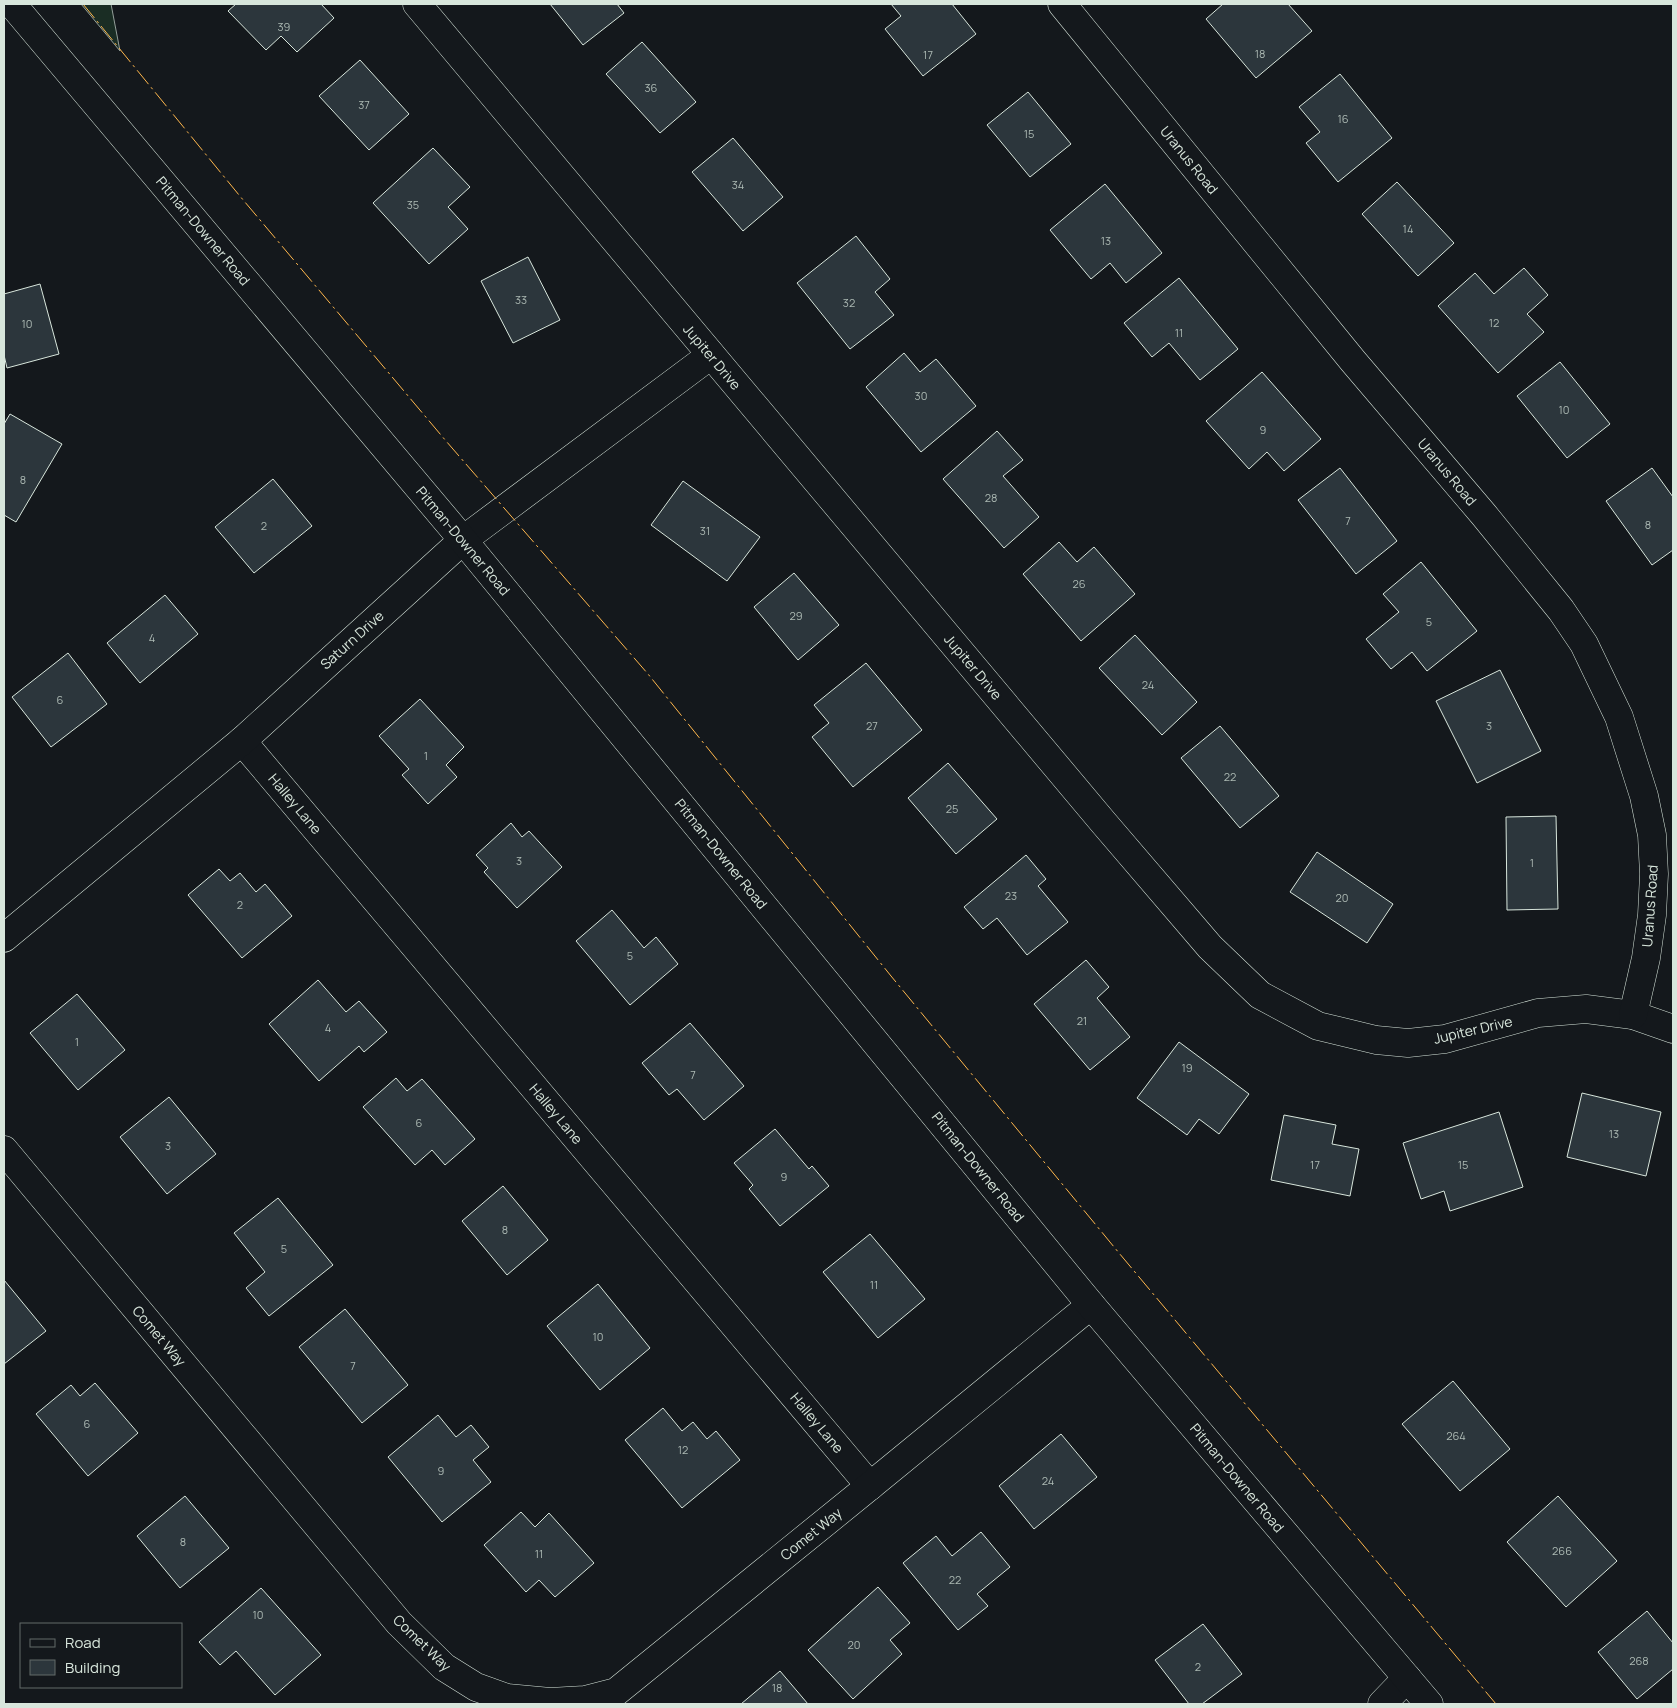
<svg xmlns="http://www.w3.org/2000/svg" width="1677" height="1708" font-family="Manrope,sans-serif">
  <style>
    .green { fill: #1a2d24; stroke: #939e99 }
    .building { fill: #2c363c; stroke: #d8e6dc }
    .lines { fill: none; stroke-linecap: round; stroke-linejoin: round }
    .street-casing { stroke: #d8e6dc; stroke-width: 29 }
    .secondary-casing { stroke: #d8e6dc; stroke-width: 29 }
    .street { stroke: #14181c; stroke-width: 28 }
    .secondary { stroke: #14181c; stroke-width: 28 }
    .power { stroke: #ffb74d; stroke-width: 1; stroke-dasharray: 18 4 2.5 4; stroke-linecap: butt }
    .labels { text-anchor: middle; stroke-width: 4; stroke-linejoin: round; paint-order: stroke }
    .number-label { font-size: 11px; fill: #adbab4 }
    .street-label { font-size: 14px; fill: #d8e6dc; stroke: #14181c }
  </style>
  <rect width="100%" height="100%" fill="#14181c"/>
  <path class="green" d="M81 4H111L120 51Z"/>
  <g class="building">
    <path d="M236 4H321L334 18 297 52 281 36 266 50 228 11Z"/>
    <path d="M550 4H617L624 13 583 45Z"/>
    <path d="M891 4H952L976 34 923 76 885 29 901 16Z"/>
    <path d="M1223 4H1288L1312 31 1256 78 1206 19Z"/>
    <path d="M642 42 696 102 660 133 606 74Z"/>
    <path d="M360 60 409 114 369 150 319 96Z"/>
    <path d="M1340 74 1392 138 1338 182 1306 143 1320 132 1299 107Z"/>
    <path d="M1028 92 1071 144 1030 177 987 125Z"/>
    <path d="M733 138 783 197 743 231 692 172Z"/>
    <path d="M433 148 470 187 448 207 468 229 429 264 373 203Z"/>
    <path d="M1397 182 1454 243 1418 276 1362 214Z"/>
    <path d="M1105 184 1162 253 1126 283 1110 263 1091 279 1050 230Z"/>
    <path d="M856 236 890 279 875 292 894 315 850 349 797 283Z"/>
    <path d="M528 257 560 320 513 343 481 281Z"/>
    <path d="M1524 268 1548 295 1527 314 1544 332 1498 373 1438 306 1475 273 1494 294Z"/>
    <path d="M1179 278 1238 349 1200 380 1169 343 1152 357 1124 323Z"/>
    <path d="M40 284 59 354 7 368 4 355V294Z"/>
    <path d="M904 353 920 372 936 359 976 406 921 452 866 387Z"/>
    <path d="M1560 362 1610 424 1567 458 1517 396Z"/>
    <path d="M1262 372 1321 439 1284 471 1267 452 1249 469 1206 421Z"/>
    <path d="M10 414 62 444 16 522 4 515V424Z"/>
    <path d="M997 431 1023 460 1003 476 1039 517 1004 548 943 479Z"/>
    <path d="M1340 468 1397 541 1356 574 1298 500Z"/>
    <path d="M1652 468 1673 497V550L1652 565 1606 501Z"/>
    <path d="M273 479 312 526 254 573 215 527Z"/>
    <path d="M683 481 760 537 727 581 651 525Z"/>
    <path d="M1059 542 1077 562 1094 547 1135 594 1081 641 1023 574Z"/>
    <path d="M1421 562 1477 631 1427 671 1412 652 1391 669 1366 639 1399 612 1383 594Z"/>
    <path d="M794 573 839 625 798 660 754 607Z"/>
    <path d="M165 595 198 634 140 683 107 643Z"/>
    <path d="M1135 635 1197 702 1162 735 1099 668Z"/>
    <path d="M68 653 107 704 51 747 12 697Z"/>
    <path d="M866 663 922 730 853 787 812 737 829 723 814 705Z"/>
    <path d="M1500 670 1541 751 1477 783 1436 701Z"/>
    <path d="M420 699 464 747 446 765 457 777 428 804 402 775 409 769 379 736Z"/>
    <path d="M1220 726 1279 796 1240 828 1181 758Z"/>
    <path d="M948 763 997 819 956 854 908 798Z"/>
    <path d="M1556 816 1558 909 1507 910 1506 817Z"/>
    <path d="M511 823 522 837 529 831 562 867 517 908 484 872 488 868 476 855Z"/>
    <path d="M1317 852 1393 904 1367 943 1290 892Z"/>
    <path d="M1026 855 1046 879 1038 886 1068 922 1027 955 997 918 983 929 964 907Z"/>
    <path d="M219 869 230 881 240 873 256 892 265 884 292 916 242 958 188 895Z"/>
    <path d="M612 910 644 948 656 937 678 964 630 1005 576 941Z"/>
    <path d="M1086 960 1109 987 1097 998 1130 1037 1090 1070 1034 1004Z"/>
    <path d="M318 980 346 1012 359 1001 387 1032 364 1052 359 1046 319 1081 269 1024Z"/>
    <path d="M77 994 125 1050 78 1090 30 1033Z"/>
    <path d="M690 1023 744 1086 704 1120 677 1089 669 1095 642 1063Z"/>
    <path d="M1179 1042 1249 1094 1219 1134 1199 1119 1187 1135 1137 1098Z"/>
    <path d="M396 1078 407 1091 422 1079 475 1139 445 1165 432 1150 415 1165 363 1107Z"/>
    <path d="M1582 1093 1661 1112 1646 1176 1567 1157Z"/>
    <path d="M169 1097 216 1154 167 1194 120 1137Z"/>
    <path d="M1499 1112 1523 1187 1450 1211 1444 1191 1421 1199 1403 1143Z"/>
    <path d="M1284 1115 1336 1125 1332 1144 1359 1149 1350 1196 1271 1180Z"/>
    <path d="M775 1129 809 1169 812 1166 829 1186 780 1226 749 1189 753 1185 734 1163Z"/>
    <path d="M503 1186 548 1240 507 1275 462 1221Z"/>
    <path d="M278 1198 333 1265 269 1316 246 1288 265 1272 234 1233Z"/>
    <path d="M870 1234 925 1299 878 1338 823 1272Z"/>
    <path d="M4 1280 46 1331 4 1364Z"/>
    <path d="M598 1284 650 1348 600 1390 547 1326Z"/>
    <path d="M345 1309 408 1385 362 1423 299 1347Z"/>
    <path d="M1453 1381 1510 1449 1460 1491 1402 1424Z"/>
    <path d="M95 1383 138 1433 88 1476 36 1414 71 1385 80 1396Z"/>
    <path d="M663 1408 682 1431 693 1422 707 1439 716 1431 740 1460 682 1508 625 1440Z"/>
    <path d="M438 1415 456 1437 471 1425 489 1447 473 1460 491 1482 442 1522 388 1457Z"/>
    <path d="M1061 1434 1097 1477 1034 1529 999 1486Z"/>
    <path d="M185 1496 229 1548 180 1588 137 1536Z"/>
    <path d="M1558 1496 1617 1561 1566 1607 1507 1542Z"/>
    <path d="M521 1512 535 1527 549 1513 594 1563 555 1597 539 1580 526 1592 484 1545Z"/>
    <path d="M981 1532 1010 1567 977 1594 988 1606 958 1630 903 1563 936 1536 952 1556Z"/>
    <path d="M878 1587 910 1623 890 1640 902 1654 853 1699 808 1650Z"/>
    <path d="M261 1588 321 1655 275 1695 236 1651 220 1665 199 1642Z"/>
    <path d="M1647 1611 1673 1643V1669L1637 1699 1598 1652Z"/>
    <path d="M1203 1624 1242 1674 1202 1704H1189L1155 1660Z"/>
    <path d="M780 1671 808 1704H741Z"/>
  </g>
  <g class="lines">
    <g class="street-casing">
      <g id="street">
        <path d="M417 4 1103 822 1210 947 1260 995 1318 1026 1376 1040 1408 1043 1445 1039 1538 1013 1586 1009 1633 1015 1673 1029"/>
        <path d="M1062 4 1353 361 1484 515 1561 610 1584 644 1619 717 1644 796 1652 835 1654 874 1652 915 1646 958 1633 1015"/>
        <path d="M242 741 870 1486"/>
        <path d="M4 938 242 741 463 540 711 355"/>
        <path d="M4 1150 399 1623 444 1667 476 1687 507 1698 550 1702 585 1700 616 1692 870 1486 1091 1305"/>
        <path d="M1382 1704 1407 1678"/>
      </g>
    </g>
    <g class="secondary-casing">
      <path id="secondary" d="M12 4 463 540 1091 1305 1429 1704"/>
    </g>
    <use href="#street" class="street"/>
    <use href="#secondary" class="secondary"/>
    <path class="power" d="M83 4 239 195 446 441 648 674 891 976 1119 1253 1496 1704"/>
  </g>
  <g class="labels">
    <g class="number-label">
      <text x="284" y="31">39</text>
      <text x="1260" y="58">18</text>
      <text x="928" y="59">17</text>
      <text x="651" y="92">36</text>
      <text x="364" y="109">37</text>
      <text x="1343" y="123">16</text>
      <text x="1029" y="138">15</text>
      <text x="738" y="189">34</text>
      <text x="413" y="209">35</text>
      <text x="1408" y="233">14</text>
      <text x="1106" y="245">13</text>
      <text x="521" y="304">33</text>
      <text x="849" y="307">32</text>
      <text x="1494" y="327">12</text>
      <text x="27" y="328">10</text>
      <text x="1179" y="337">11</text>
      <text x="921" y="400">30</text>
      <text x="1564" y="414">10</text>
      <text x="1263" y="434">9</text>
      <text x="23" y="484">8</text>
      <text x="991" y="502">28</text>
      <text x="1348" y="525">7</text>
      <text x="1648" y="529">8</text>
      <text x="264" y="530">2</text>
      <text x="705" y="535">31</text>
      <text x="1079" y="588">26</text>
      <text x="796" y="620">29</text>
      <text x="1429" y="626">5</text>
      <text x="152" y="642">4</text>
      <text x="1148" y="689">24</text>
      <text x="60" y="704">6</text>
      <text x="872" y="730">27</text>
      <text x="1489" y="730">3</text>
      <text x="426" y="760">1</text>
      <text x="1230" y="781">22</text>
      <text x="952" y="813">25</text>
      <text x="519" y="865">3</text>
      <text x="1532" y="867">1</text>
      <text x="1011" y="900">23</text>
      <text x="1342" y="902">20</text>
      <text x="240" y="909">2</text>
      <text x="630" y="960">5</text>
      <text x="1082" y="1025">21</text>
      <text x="328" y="1032">4</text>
      <text x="77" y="1046">1</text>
      <text x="1187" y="1072">19</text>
      <text x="693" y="1079">7</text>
      <text x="419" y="1127">6</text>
      <text x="1614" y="1138">13</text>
      <text x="168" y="1150">3</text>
      <text x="1315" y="1169">17</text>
      <text x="1463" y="1169">15</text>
      <text x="784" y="1181">9</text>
      <text x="505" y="1234">8</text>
      <text x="284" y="1253">5</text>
      <text x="874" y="1289">11</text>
      <text x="598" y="1341">10</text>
      <text x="353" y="1370">7</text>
      <text x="87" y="1428">6</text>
      <text x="1456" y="1440">264</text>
      <text x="683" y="1454">12</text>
      <text x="441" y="1475">9</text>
      <text x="1048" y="1485">24</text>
      <text x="183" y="1546">8</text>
      <text x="1562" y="1555">266</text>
      <text x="539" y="1558">11</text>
      <text x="955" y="1584">22</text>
      <text x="258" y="1619">10</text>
      <text x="854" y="1649">20</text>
      <text x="1639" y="1665">268</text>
      <text x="1198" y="1671">2</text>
      <text x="777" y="1692">18</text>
    </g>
    <g class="street-label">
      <text transform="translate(1189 160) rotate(51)" y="5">Uranus Road</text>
      <text transform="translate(203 231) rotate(50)" y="5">Pitman-Downer Road</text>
      <text transform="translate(712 357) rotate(50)" y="5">Jupiter Drive</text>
      <text transform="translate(1447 472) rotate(50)" y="5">Uranus Road</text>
      <text transform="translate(463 541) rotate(50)" y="5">Pitman-Downer Road</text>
      <text transform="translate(352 640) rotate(-42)" y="5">Saturn Drive</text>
      <text transform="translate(973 667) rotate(50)" y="5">Jupiter Drive</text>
      <text transform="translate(295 804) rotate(50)" y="5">Halley Lane</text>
      <text transform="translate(721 854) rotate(51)" y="5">Pitman-Downer Road</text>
      <text transform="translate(1650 906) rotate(-86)" y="5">Uranus Road</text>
      <text transform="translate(1473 1030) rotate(-13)" y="5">Jupiter Drive</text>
      <text transform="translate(556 1114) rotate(50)" y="5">Halley Lane</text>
      <text transform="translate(978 1167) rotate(51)" y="5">Pitman-Downer Road</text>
      <text transform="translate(159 1336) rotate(50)" y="5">Comet Way</text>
      <text transform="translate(817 1423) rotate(50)" y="5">Halley Lane</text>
      <text transform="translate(1237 1478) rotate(50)" y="5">Pitman-Downer Road</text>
      <text transform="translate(811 1534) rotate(-39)" y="5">Comet Way</text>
      <text transform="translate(422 1643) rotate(44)" y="5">Comet Way</text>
    </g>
  </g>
  <rect width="1677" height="1708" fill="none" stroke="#d8e6dc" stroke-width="10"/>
  <rect x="20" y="1623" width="162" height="65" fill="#14181c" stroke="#626a69"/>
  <rect x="30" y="1639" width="25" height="8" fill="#14181c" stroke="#626a69"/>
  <text x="65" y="1648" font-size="15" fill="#d8e6dc">Road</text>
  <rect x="30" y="1660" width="25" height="15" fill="#2c363c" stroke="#626a69"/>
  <text x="65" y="1673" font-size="15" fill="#d8e6dc">Building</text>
</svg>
